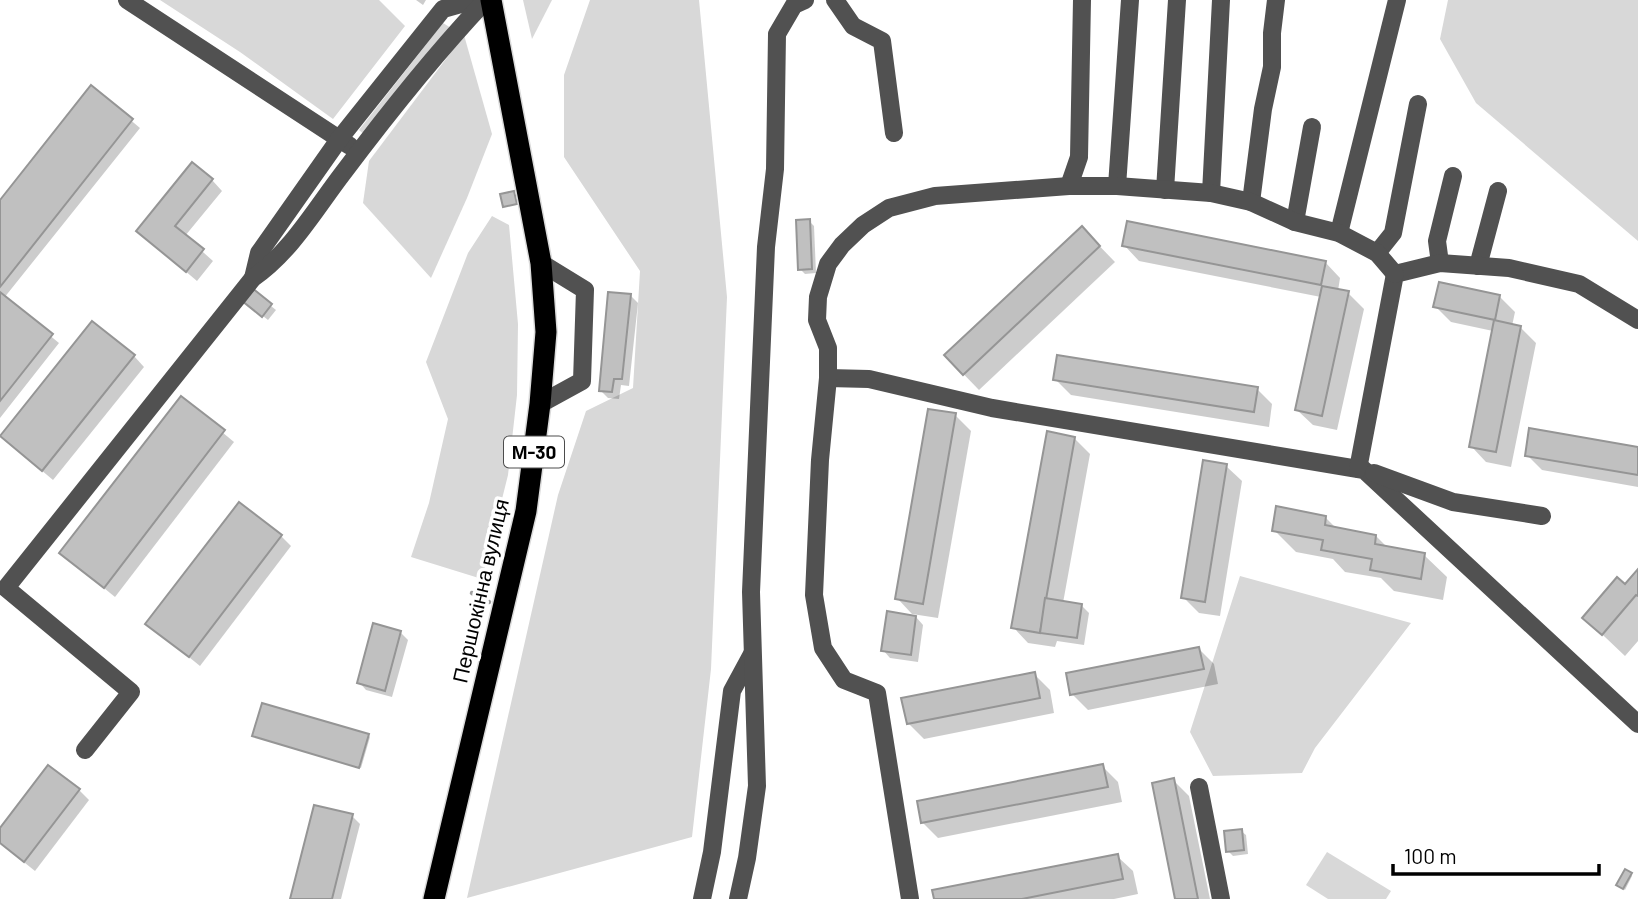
<svg xmlns="http://www.w3.org/2000/svg" width="1638" height="899" font-family="Barlow,sans-serif">
  <style>
    .green { fill: #d8d8d8 }
    .shadow { fill: #0003 }
    .lines { fill: none; stroke-linecap: round; stroke-linejoin: round }
    .stream { stroke: #9f9f9f; stroke-width: 4.5 }
    .building { fill: #c0c0c0; stroke: #959595; stroke-width: 2 }
    .highway-casing { stroke: #dbdbdb; stroke-width: 24 }
    .minor { stroke: #515151; stroke-width: 18 }
    .highway { stroke: #000; stroke-width: 21 }
    .labels { text-anchor: middle; stroke-width: 7; stroke-linejoin: round; paint-order: stroke }
    .shield { fill: #fff; stroke: #4c4c4c; stroke-width: 2 }
    .shield-label { font-size: 19px; font-weight: bold; fill: #000 }
    .street-label { font-size: 21px; fill: #000; stroke: #fff }
  </style>
  <rect width="100%" height="100%" fill="#fff"/>
  <g class="green">
    <path d="M160 0H379L405 26 333 119 240 52Z"/>
    <path d="M523 0H552L532 39Z"/>
    <path d="M590 0H699L727 297 711 669 692 837 467 898 558 495 586 411 633 388 640 271 564 157V75Z"/>
    <path d="M1448 0H1638V241L1476 103 1440 39Z"/>
    <path d="M443 23 451 28 366 136 359 130Z"/>
    <path d="M464 35 492 134 467 198 431 278 363 203 369 161Z"/>
    <path d="M492 216 509 225 518 324 517 395 508 475 482 579 411 557 429 503 448 419 426 362 468 253Z"/>
    <path d="M1240 576 1411 623 1315 748 1302 773 1213 776 1190 732Z"/>
    <path d="M1327 852 1391 891 1386 899H1328L1306 885Z"/>
  </g>
  <g class="shadow">
    <path d="M416 0H426L423 5Z"/>
    <path d="M91 87 140 128 4 298 59 343 0 418V202Z"/>
    <path d="M212 180 222 191 185 236 213 261 197 281 138 231Z"/>
    <path d="M809 221 814 226 816 273 805 274 800 269Z"/>
    <path d="M1082 228 1115 262 979 390 946 356Z"/>
    <path d="M1124 245 1325 262 1340 278 1338 291 1348 293 1364 309 1337 430 1313 425 1297 410 1321 297 1139 261Z"/>
    <path d="M251 290 276 310 268 320 248 304Z"/>
    <path d="M630 295 638 303 629 386 621 385 619 399 608 398 600 390Z"/>
    <path d="M1500 297 1515 312 1512 326 1520 327 1536 343 1511 467 1486 462 1471 446 1493 331 1451 322 1435 306Z"/>
    <path d="M134 356 144 367 53 480 2 437Z"/>
    <path d="M1055 379 1257 389 1272 404 1269 427 1071 395Z"/>
    <path d="M181 398 234 442 115 597 61 553Z"/>
    <path d="M955 415 971 431 938 618 912 614 897 598Z"/>
    <path d="M1074 438 1090 454 1063 603 1081 605 1089 613 1084 645 1057 641 1055 647 1028 643 1013 627Z"/>
    <path d="M1638 449V487L1542 470 1527 455Z"/>
    <path d="M1226 466 1242 481 1220 616 1199 613 1183 597Z"/>
    <path d="M1325 517 1337 529 1376 536 1388 548 1424 555 1447 577 1443 600 1394 591 1381 578 1345 572 1333 559 1296 552 1274 530Z"/>
    <path d="M281 536 291 546 200 666 148 624Z"/>
    <path d="M1638 572V641L1625 656 1585 618 1625 587Z"/>
    <path d="M916 617 923 625 918 662 890 658 883 650Z"/>
    <path d="M400 632 408 640 392 697 366 690 359 682Z"/>
    <path d="M1199 649 1214 664 1218 684 1088 710 1072 694Z"/>
    <path d="M1034 674 1050 690 1054 713 924 739 908 723Z"/>
    <path d="M368 735 370 737 361 768 254 736Z"/>
    <path d="M1102 766 1118 782 1122 802 938 838 923 823Z"/>
    <path d="M1173 780 1189 796 1210 899H1177Z"/>
    <path d="M79 790 89 800 35 871 0 843V830Z"/>
    <path d="M352 816 360 824 341 899H292Z"/>
    <path d="M1241 831 1246 835 1248 854 1233 856 1228 851Z"/>
    <path d="M1117 856 1133 871 1138 894 1114 899H936Z"/>
    <path d="M1631 874 1632 876 1625 890 1620 887Z"/>
  </g>
  <g class="lines">
    <path class="stream" d="M472 593 489 602"/>
  </g>
  <g class="building">
    <path d="M91 85 133 119 0 287V200Z"/>
    <path d="M192 162 213 179 175 226 204 249 186 272 136 231Z"/>
    <path d="M514 191 517 204 503 207 500 194Z"/>
    <path d="M810 219 812 269 798 270 796 220Z"/>
    <path d="M1127 221 1326 261 1321 285 1122 246Z"/>
    <path d="M1082 226 1100 246 963 375 944 355Z"/>
    <path d="M1439 282 1500 295 1495 320 1433 307Z"/>
    <path d="M1322 286 1349 291 1322 416 1295 410Z"/>
    <path d="M251 287 272 304 262 317 241 300Z"/>
    <path d="M0 292 53 334 0 401Z"/>
    <path d="M608 292 631 294 622 379H614L612 392 599 391Z"/>
    <path d="M1494 320 1521 326 1496 452 1469 447Z"/>
    <path d="M92 321 135 355 42 471 0 436Z"/>
    <path d="M1057 355 1258 387 1254 412 1053 380Z"/>
    <path d="M181 396 225 430 104 588 59 553Z"/>
    <path d="M928 409 956 413 923 604 895 599Z"/>
    <path d="M1529 428 1638 447V475L1525 456Z"/>
    <path d="M1047 431 1075 437 1040 633 1011 628Z"/>
    <path d="M1203 460 1227 464 1205 602 1181 598Z"/>
    <path d="M239 502 282 535 189 657 145 624Z"/>
    <path d="M1276 506 1326 516 1325 525 1376 535 1375 544 1425 553 1421 579 1370 570 1372 559 1321 550 1323 540 1272 531Z"/>
    <path d="M1638 569V596L1636 595 1602 635 1582 618 1617 577 1625 584Z"/>
    <path d="M1045 598 1082 604 1077 638 1040 633Z"/>
    <path d="M887 611 916 616 911 655 881 651Z"/>
    <path d="M373 623 401 631 385 691 357 683Z"/>
    <path d="M1199 647 1204 669 1070 695 1066 673Z"/>
    <path d="M1035 672 1040 698 907 724 901 698Z"/>
    <path d="M262 703 369 734 359 768 252 736Z"/>
    <path d="M1103 764 1108 787 921 823 917 801Z"/>
    <path d="M48 765 80 789 24 862 0 843V828Z"/>
    <path d="M1174 778 1198 899H1175L1152 783Z"/>
    <path d="M314 805 353 814 332 899H290Z"/>
    <path d="M1242 829 1244 850 1226 852 1224 831Z"/>
    <path d="M1118 854 1123 879 1022 899H934L932 890Z"/>
    <path d="M1625 869 1632 873 1623 889 1616 885Z"/>
  </g>
  <g class="lines">
    <g class="highway-casing">
      <path id="highway" d="M434 899 526 511 540 404 546 332 541 263 491 0"/>
    </g>
    <g class="minor">
      <path d="M127 0 350 146"/>
      <path d="M835 0 853 26 882 41 894 133"/>
      <path d="M1069 186 1079 157 1082 0"/>
      <path d="M1117 186 1130 0"/>
      <path d="M1165 190 1177 0"/>
      <path d="M1211 193 1221 0"/>
      <path d="M1251 202 1263 109 1272 67V33L1276 0"/>
      <path d="M1295 222 1312 127"/>
      <path d="M1339 233 1397 0"/>
      <path d="M1377 253 1393 233 1418 104"/>
      <path d="M1440 263 1437 241 1453 176"/>
      <path d="M1478 266 1498 191"/>
      <path d="M253 278 259 253 340 138 443 9 475 0"/>
      <path d="M828 378 869 379 992 408 1364 470 1638 724"/>
      <path d="M540 404 582 381 585 290 541 263"/>
      <path d="M1358 469 1395 274 1440 263 1509 268 1579 284 1638 320"/>
      <path d="M1374 473 1453 502 1542 516"/>
      <path d="M85 750 131 692 6 588 253 278C291 252 316 208 343 173 388 113 435 54 486 0"/>
      <path d="M1199 787 1221 899"/>
      <path d="M702 899 712 852 732 691 752 654"/>
      <path d="M738 899 747 858 757 786 751 592 766 247 775 169 777 34 794 5 805 0"/>
      <path d="M910 899 877 693 844 680 823 648 814 595 820 460 828 378V348L817 320 818 297 828 264 842 245 863 225 889 208 935 196 1069 186H1117L1211 193 1251 202 1295 222 1339 233 1377 253 1395 274"/>
    </g>
    <use href="#highway" class="highway"/>
  </g>
  <g class="labels">
    <rect class="shield" x="504" y="436.5" width="60" height="31" rx="5"/>
    <g class="shield-label">
      <text x="534" y="459">М-30</text>
    </g>
    <g class="street-label">
      <text transform="translate(481 591) rotate(-77)" y="7">Першокінна вулиця</text>
    </g>
  </g>
  <path d="M1393 864v10h206v-10" fill="none" stroke="#000000" stroke-width="3.5"/>
  <text x="1404" y="864" font-size="21" fill="#000000" stroke="#ffffff" stroke-width="5" paint-order="stroke">100 m</text>
</svg>
